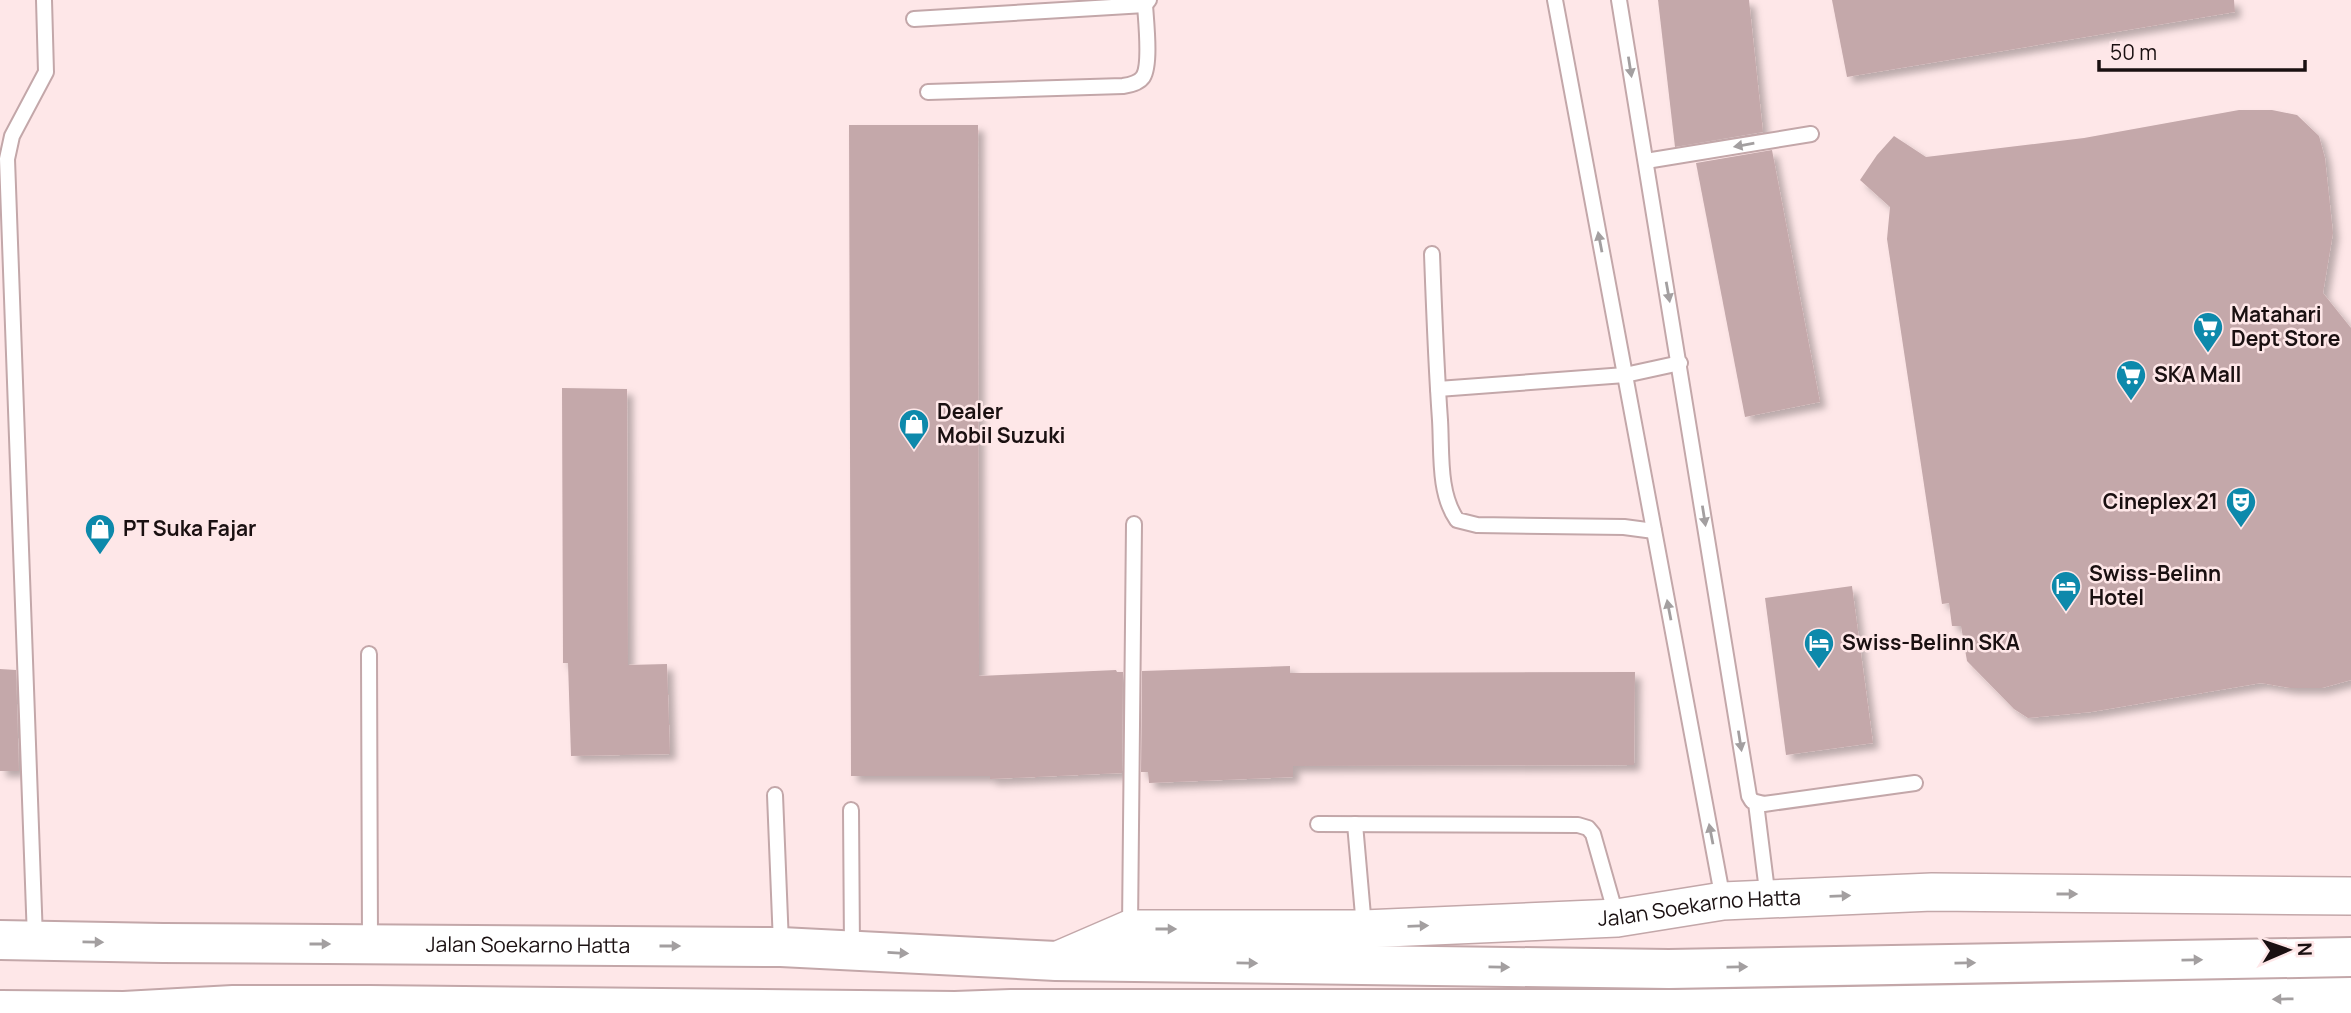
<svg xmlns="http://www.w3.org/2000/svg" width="2351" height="1013" font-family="Manrope,sans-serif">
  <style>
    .building { fill: #c4a8aa; filter: url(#shadow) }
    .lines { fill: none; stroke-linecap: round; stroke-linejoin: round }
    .service-casing { stroke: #c3a7a9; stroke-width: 18 }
    .tertiary-casing { stroke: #c3a7a9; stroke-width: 40 }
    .primary-casing { stroke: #c3a7a9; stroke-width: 42 }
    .service { stroke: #fff; stroke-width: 14 }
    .tertiary { stroke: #fff; stroke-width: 37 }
    .primary { stroke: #fff; stroke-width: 38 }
    .oneway { fill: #a39fa0 }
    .labels { text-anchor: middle; stroke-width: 5; stroke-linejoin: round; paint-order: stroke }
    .poi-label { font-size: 21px; font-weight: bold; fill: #1a1011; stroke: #fee7e8; text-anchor: start }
    .street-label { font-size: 21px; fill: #1a1011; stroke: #fee7e8 }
  </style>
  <defs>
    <filter id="shadow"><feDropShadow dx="6" dy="6" stdDeviation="3.5" flood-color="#0004"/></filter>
  </defs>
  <rect width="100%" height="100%" fill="#fee7e8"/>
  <g class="building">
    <path d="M1658 0H1749L1763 132 1675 147Z"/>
    <path d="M1832 0H2234L2235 12 1847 77Z"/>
    <path d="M2239 110H2272L2297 115 2319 136 2325 158 2333 233 2323 293 2351 328V680L2322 688H2290L2261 683 2091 712 2028 718 2014 709 1967 661 1961 626H1952L1949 603 1942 604 1887 239 1890 207 1860 180 1877 155 1894 136 1926 157 2084 138Z"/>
    <path d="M849 125H978L979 676 1116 670 1117 672H1123L1122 773 990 779V776H851Z"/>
    <path d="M1772 150 1820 402 1745 417 1696 163Z"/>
    <path d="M562 388 627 389 628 665 667 664 670 754 571 756 568 663H563Z"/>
    <path d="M1852 586 1873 743 1786 755 1765 598Z"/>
    <path d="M1290 666V673L1635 672 1634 765 1293 766V777L1149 783 1148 772H1141L1142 671Z"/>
    <path d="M0 669 16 670 19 771H0Z"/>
  </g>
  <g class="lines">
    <g class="service-casing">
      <g id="service">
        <path d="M1555 0 1723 900"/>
        <path d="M1619 0 1749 796 1752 801 1764 804 1915 783"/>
        <path d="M914 19 1145 5 1149 0"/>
        <path d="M928 92 1123 86C1130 85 1139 83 1143 77 1151 65 1146 21 1145 5"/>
        <path d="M1646 161 1811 134"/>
        <path d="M1432 254C1434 309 1436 365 1440 420 1442 452 1438 493 1457 520L1477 525 1624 527 1654 531"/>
        <path d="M1438 389 1625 375 1680 363"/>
        <path d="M369 654 370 943"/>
        <path d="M775 795 781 944"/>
        <path d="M1756 803 1768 899"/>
        <path d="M851 810 852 949"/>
        <path d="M1318 824 1578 825 1588 828 1593 834 1616 915"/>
        <path d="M1355 824 1364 927"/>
        <path d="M1130 927 1134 524"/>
        <path d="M35 939 7 159 12 136 46 72 44 0"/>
      </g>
    </g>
    <g class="tertiary-casing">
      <g id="tertiary">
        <path id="s1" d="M1056 961 1130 929H1364L1617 918 1723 901 1932 892 2351 896"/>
      </g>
    </g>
    <g class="primary-casing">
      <g id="primary">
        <path id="s2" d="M0 940 163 943 781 947 1056 961 1669 969 2351 957"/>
        <path d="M0 1010 124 1011 233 1005H370L955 1011 1011 1009H1675L2351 997"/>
      </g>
    </g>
    <use href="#service" class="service"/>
    <use href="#tertiary" class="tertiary"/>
    <use href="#primary" class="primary"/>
  </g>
  <defs><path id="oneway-solid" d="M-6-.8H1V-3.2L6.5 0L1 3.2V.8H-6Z" transform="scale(1.75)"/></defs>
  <g class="oneway">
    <use href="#oneway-solid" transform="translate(1630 67) rotate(81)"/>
    <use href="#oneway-solid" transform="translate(1744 145) rotate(170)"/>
    <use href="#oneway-solid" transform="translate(1600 242) rotate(-101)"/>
    <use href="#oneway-solid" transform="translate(1668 292) rotate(80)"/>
    <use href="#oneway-solid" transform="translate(1704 516) rotate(81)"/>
    <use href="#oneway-solid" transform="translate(1669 610) rotate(-101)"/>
    <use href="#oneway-solid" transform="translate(1740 741) rotate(81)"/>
    <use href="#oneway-solid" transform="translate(1711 834) rotate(-101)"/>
    <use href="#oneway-solid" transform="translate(2067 894)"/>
    <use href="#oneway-solid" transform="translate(1840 896) rotate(-2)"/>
    <use href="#oneway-solid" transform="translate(1418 926) rotate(-2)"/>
    <use href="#oneway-solid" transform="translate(1166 929)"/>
    <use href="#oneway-solid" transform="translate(93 942) rotate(1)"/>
    <use href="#oneway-solid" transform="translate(320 944)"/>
    <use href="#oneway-solid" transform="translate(670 946)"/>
    <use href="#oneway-solid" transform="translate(898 953) rotate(3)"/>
    <use href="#oneway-solid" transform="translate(2192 960) rotate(-1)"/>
    <use href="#oneway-solid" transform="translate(1247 963) rotate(1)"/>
    <use href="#oneway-solid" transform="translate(1965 963) rotate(-1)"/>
    <use href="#oneway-solid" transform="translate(1499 967) rotate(1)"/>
    <use href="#oneway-solid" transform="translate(1737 967) rotate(-1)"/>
    <use href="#oneway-solid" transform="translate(2283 999) rotate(179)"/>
  </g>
  <defs>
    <g id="supermarket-pin" transform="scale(1.575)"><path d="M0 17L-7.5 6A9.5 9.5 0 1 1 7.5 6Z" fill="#0d89ab" stroke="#fee7e8"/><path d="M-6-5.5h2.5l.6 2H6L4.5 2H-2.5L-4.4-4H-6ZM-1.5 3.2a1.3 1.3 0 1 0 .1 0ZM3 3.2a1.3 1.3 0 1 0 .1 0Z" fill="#fff"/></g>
    <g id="shop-pin" transform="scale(1.575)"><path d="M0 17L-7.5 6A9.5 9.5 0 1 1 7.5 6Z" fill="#0d89ab" stroke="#fee7e8"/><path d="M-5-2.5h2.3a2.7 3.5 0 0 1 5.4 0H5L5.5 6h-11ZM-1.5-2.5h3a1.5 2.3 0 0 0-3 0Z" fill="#fff"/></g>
    <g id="theatre-pin" transform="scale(1.575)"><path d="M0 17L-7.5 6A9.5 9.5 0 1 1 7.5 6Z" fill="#0d89ab" stroke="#fee7e8"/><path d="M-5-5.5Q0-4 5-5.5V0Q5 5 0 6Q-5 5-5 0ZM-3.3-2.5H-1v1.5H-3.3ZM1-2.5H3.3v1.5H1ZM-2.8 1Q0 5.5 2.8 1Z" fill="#fff"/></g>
    <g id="hotel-pin" transform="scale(1.575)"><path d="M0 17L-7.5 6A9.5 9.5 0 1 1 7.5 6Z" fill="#0d89ab" stroke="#fee7e8"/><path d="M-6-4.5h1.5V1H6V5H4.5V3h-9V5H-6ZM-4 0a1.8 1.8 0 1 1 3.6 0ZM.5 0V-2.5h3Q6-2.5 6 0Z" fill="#fff"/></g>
  </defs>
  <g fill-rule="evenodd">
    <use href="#supermarket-pin" x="2208" y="327"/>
    <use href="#supermarket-pin" x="2131" y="375"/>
    <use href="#shop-pin" x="914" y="424"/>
    <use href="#theatre-pin" x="2241" y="502"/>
    <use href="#shop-pin" x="100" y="529"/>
    <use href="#hotel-pin" x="2066" y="586"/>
    <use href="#hotel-pin" x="1819" y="643"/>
  </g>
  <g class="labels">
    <g class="poi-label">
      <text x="2231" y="322">Matahari<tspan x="2231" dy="24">Dept Store</tspan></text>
      <text x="2154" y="382">SKA Mall</text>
      <text x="937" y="419">Dealer<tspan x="937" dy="24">Mobil Suzuki</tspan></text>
      <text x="2218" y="509" text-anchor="end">Cineplex 21</text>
      <text x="123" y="536">PT Suka Fajar</text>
      <text x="2089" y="581">Swiss-Belinn<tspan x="2089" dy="24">Hotel</tspan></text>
      <text x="1842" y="650">Swiss-Belinn SKA</text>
    </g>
    <g class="street-label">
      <text dy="7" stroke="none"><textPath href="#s1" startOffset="651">Jalan Soekarno Hatta</textPath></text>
      <text dy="7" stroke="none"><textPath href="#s2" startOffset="528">Jalan Soekarno Hatta</textPath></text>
    </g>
  </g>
  <g transform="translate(2288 950) rotate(88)" stroke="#fee7e8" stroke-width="5" paint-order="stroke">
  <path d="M0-5L12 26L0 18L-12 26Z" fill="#1a1011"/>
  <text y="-10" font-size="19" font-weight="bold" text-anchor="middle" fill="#1a1011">N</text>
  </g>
  <path d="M2099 60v10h206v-10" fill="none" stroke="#1a1011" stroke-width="3.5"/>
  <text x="2110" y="60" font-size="21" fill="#1a1011" stroke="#fee7e8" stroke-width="5" paint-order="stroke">50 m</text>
</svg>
